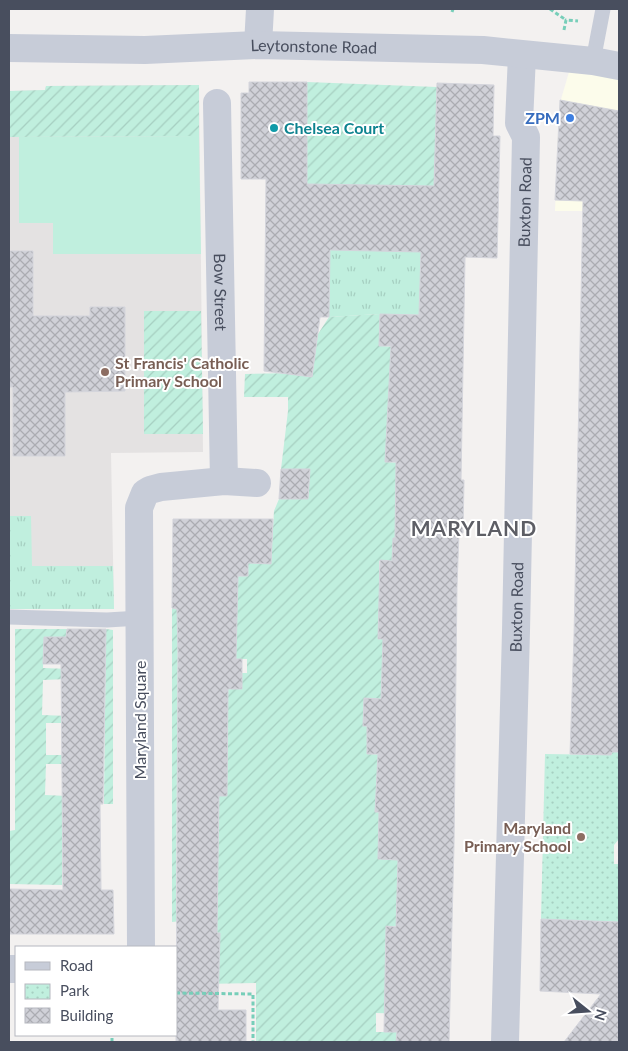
<svg xmlns="http://www.w3.org/2000/svg" width="628" height="1051" font-family="Lato,sans-serif">
  <style>
    .commercial { fill: #fcfceb }
    .education { fill: #e4e2e2 }
    .grass { fill: url(#grass-tufts) }
    .park { fill: url(#park-dots) }
    .garden { fill: url(#garden-furrows) }
    .pitch { fill: #c0efde }
    .building { fill: url(#building-cross-hatch); stroke: #d4d5dc }
    .lines { fill: none; stroke-linecap: round; stroke-linejoin: round }
    .path { stroke: #77ceb9; stroke-width: 3; stroke-dasharray: 4 2.5; stroke-linecap: butt }
    .service { stroke: #c7ccd8; stroke-width: 15 }
    .minor { stroke: #c7ccd8; stroke-width: 28 }
    .tertiary { stroke: #c7ccd8; stroke-width: 28 }
    .shop-dot { fill: #3f7fe0; stroke: #fff; stroke-width: 2 }
    .culture-dot { fill: #0f9aa8; stroke: #fff; stroke-width: 2 }
    .education-dot { fill: #8d6e63; stroke: #fff; stroke-width: 2 }
    .labels { text-anchor: middle; stroke-width: 4; stroke-linejoin: round; paint-order: stroke }
    .street-label { font-size: 16px; fill: #484e5e; stroke: #fff }
    .shop-label { font-size: 16px; font-weight: bold; fill: #366cbe; stroke: #fff; text-anchor: end }
    .culture-label { font-size: 16px; font-weight: bold; fill: #0d838f; stroke: #fff; text-anchor: start }
    .education-label { font-size: 16px; font-weight: bold; fill: #785e54; stroke: #fff; text-anchor: start }
    .district-label { font-size: 21px; font-weight: bold; letter-spacing: 1px; fill: #5d5e65; stroke: #fff }
  </style>
  <defs>
    <pattern id="grass-tufts" width="24" height="20" patternUnits="userSpaceOnUse" patternTransform="scale(1.25)"><rect width="24" height="20" fill="#c0efde"/><path d="M3 7l-1-3M5 7V3M7 7l1-3M15 17l-1-3M17 17v-4M19 17l1-3" fill="none" stroke="#a6cfc1"/></pattern>
    <pattern id="park-dots" width="8" height="8" patternUnits="userSpaceOnUse" patternTransform="scale(1.25)"><rect width="8" height="8" fill="#c0efde"/><path d="M2 2h.1M6 6h.1" fill="none" stroke="#a6cfc1" stroke-width="1.8" stroke-linecap="round"/></pattern>
    <pattern id="garden-furrows" width="10" height="10" patternUnits="userSpaceOnUse" patternTransform="scale(1.25)"><rect width="10" height="10" fill="#c0efde"/><path d="M-1 1l2-2M0 10L10 0M9 11l2-2" fill="none" stroke="#a6cfc1"/></pattern>
    <pattern id="building-cross-hatch" width="8" height="8" patternUnits="userSpaceOnUse" patternTransform="scale(1.25)"><rect width="8" height="8" fill="#d0d1d8"/><path d="M0 0l8 8M0 8l8-8" fill="none" stroke="#abacb2"/></pattern>
  </defs>
  <rect width="100%" height="100%" fill="#f3f1f0"/>
  <path class="commercial" d="M569 72 619 78V211H555L559 106Z"/>
  <path class="education" d="M199 85 203 452 111 453 114 609H9V91L45 90 46 86Z"/>
  <g class="grass">
    <path d="M330 247 341 250H350L434 247 428 315 380 314 329 317Z"/>
    <path d="M9 516H31L32 566H113L114 609H9Z"/>
  </g>
  <path class="park" d="M612 752H619V839L614 845V864H619V922L541 919 545 754 611 755Z"/>
  <g class="garden">
    <path d="M307 82 437 87 434 189 414 188 413 186 368 185 317 187 316 184H308L303 187 307 153Z"/>
    <path d="M199 85V136L9 137V91L45 90 46 86Z"/>
    <path d="M144 311H201L203 434H144Z"/>
    <path d="M380 314 379 346 428 348 386 462 424 464 433 531 392 561H379V580L420 582 379 614 378 638 418 641 384 699 364 698 363 726 385 727 367 745V754L417 756 375 812 415 814 378 859 414 860V867L398 866 397 897 413 927 387 926 385 955 411 1014 376 1013V1032H413L397 1040 396 1042H256V983L204 984 203 933 182 921 172 922V608L178 609 176 912 217 914 219 796 227 795V704L224 689H242V673H247V659H214L172 593V556H178L219 577 248 576V556L255 563H271L274 511 279 499H308L310 469H281L288 411V397H244L245 374 295 373V375L312 377 318 334 329 317Z"/>
    <path d="M15 629H67L66 637H44L43 668 69 669 68 679 43 680 42 715 69 716 68 723H46V755H67V764H46L45 795 68 796V803L100 804V809L62 810V885L9 884V831L15 830Z"/>
    <path d="M106 629 113 630V804H104Z"/>
  </g>
  <path class="pitch" d="M199 136 201 254H53V223H19V137Z"/>
  <g class="building">
    <path d="M249 82H307V184L434 186 437 83 494 85 493 136H500L497 258 465 257 461 480H464L463 533H459L457 586 454 845 449 1042H396L397 1032H384L386 926 396 927 398 860 378 859 379 812H375L378 754H367V726H363L364 698 381 699 383 639H378L380 560 392 561 393 538H395L396 462H385L391 346H379L380 314 419 315 421 252 330 250 329 317H320L312 377 264 371 266 179H241V93H249Z"/>
    <path d="M560 100 619 111V752H612L611 755 570 754 574 636 583 201 555 200Z"/>
    <path d="M9 251H33V316H90V307H125V391L65 392V456H13V387H9Z"/>
    <path d="M281 469H310L308 499H279Z"/>
    <path d="M173 519H273L271 564 248 563V576H238L236 659H242V689H228L227 796H219L217 933H220L218 1010H246V1042H176L178 652 177 609 172 608Z"/>
    <path d="M67 629H106L103 804H100L101 890H113L114 934H9V889L63 890 61 664H43L44 637H66Z"/>
    <path d="M541 919 619 922V1042H564L601 994 540 991Z"/>
  </g>
  <g class="lines">
    <g class="path">
      <path d="M550 9 566 20"/>
      <path d="M452 12 453 9"/>
      <path d="M564 30 566 20 578 21"/>
      <path d="M176 993 253 994V1042"/>
      <path d="M112 1042V1035"/>
    </g>
    <g class="service">
      <path d="M593 61 603 9"/>
      <path d="M9 617 107 620 140 618"/>
    </g>
    <g class="minor">
      <path d="M258 45 260 9"/>
      <path id="s1" d="M217 103 224 481"/>
      <path d="M141 947 139 508 145 493 150 490 161 487 224 481 257 483"/>
      <path d="M9 969H16"/>
      <path id="s2" d="M505 1042 516 631 526 137 519 123 522 55"/>
    </g>
    <path class="tertiary" id="s3" d="M9 48 145 50 258 45 483 50 593 61 619 66"/>
  </g>
  <circle class="shop-dot" cx="570" cy="118" r="5"/>
  <circle class="culture-dot" cx="274" cy="128" r="5"/>
  <g class="education-dot">
    <circle cx="105" cy="372" r="5"/>
    <circle cx="581" cy="837" r="5"/>
  </g>
  <g class="labels">
    <g class="street-label">
      <text dy="6" stroke="none"><textPath href="#s3" startOffset="305">Leytonstone Road</textPath></text>
      <text dy="6" stroke="none"><textPath href="#s2" startOffset="840">Buxton Road</textPath></text>
      <text dy="6" stroke="none"><textPath href="#s1" startOffset="189">Bow Street</textPath></text>
      <text dy="6" stroke="none"><textPath href="#s2" startOffset="435">Buxton Road</textPath></text>
      <text transform="translate(140 720) rotate(-90)" y="6">Maryland Square</text>
    </g>
    <g class="shop-label">
      <text x="560" y="124">ZPM</text>
    </g>
    <g class="culture-label">
      <text x="284" y="134">Chelsea Court</text>
    </g>
    <g class="education-label">
      <text x="115" y="369">St Francis' Catholic<tspan x="115" dy="18">Primary School</tspan></text>
      <text x="571" y="834" text-anchor="end">Maryland<tspan x="571" dy="18">Primary School</tspan></text>
    </g>
    <g class="district-label">
      <text x="474" y="536">MARYLAND</text>
    </g>
  </g>
  <rect width="628" height="1051" fill="none" stroke="#484e5e" stroke-width="20"/>
  <rect x="15" y="946" width="162" height="90" fill="#ffffff" stroke="#b6b8bf"/>
  <rect x="25" y="962" width="25" height="8" fill="#c7ccd8" stroke="#b6b8bf"/>
  <text x="60" y="971" font-size="15" fill="#484e5e">Road</text>
  <rect x="25" y="984" width="25" height="15" fill="url(#park-dots)" stroke="#b6b8bf"/>
  <text x="60" y="996" font-size="15" fill="#484e5e">Park</text>
  <rect x="25" y="1008" width="25" height="15" fill="url(#building-cross-hatch)" stroke="#b6b8bf"/>
  <text x="60" y="1021" font-size="15" fill="#484e5e">Building</text>
  <g transform="translate(588 1011) rotate(107)" stroke="#ffffff" stroke-width="4" paint-order="stroke">
  <path d="M0-4L9 19L0 12L-9 19Z" fill="#484e5e"/>
  <text y="-8" font-size="14" font-weight="bold" text-anchor="middle" fill="#484e5e">N</text>
  </g>
</svg>
